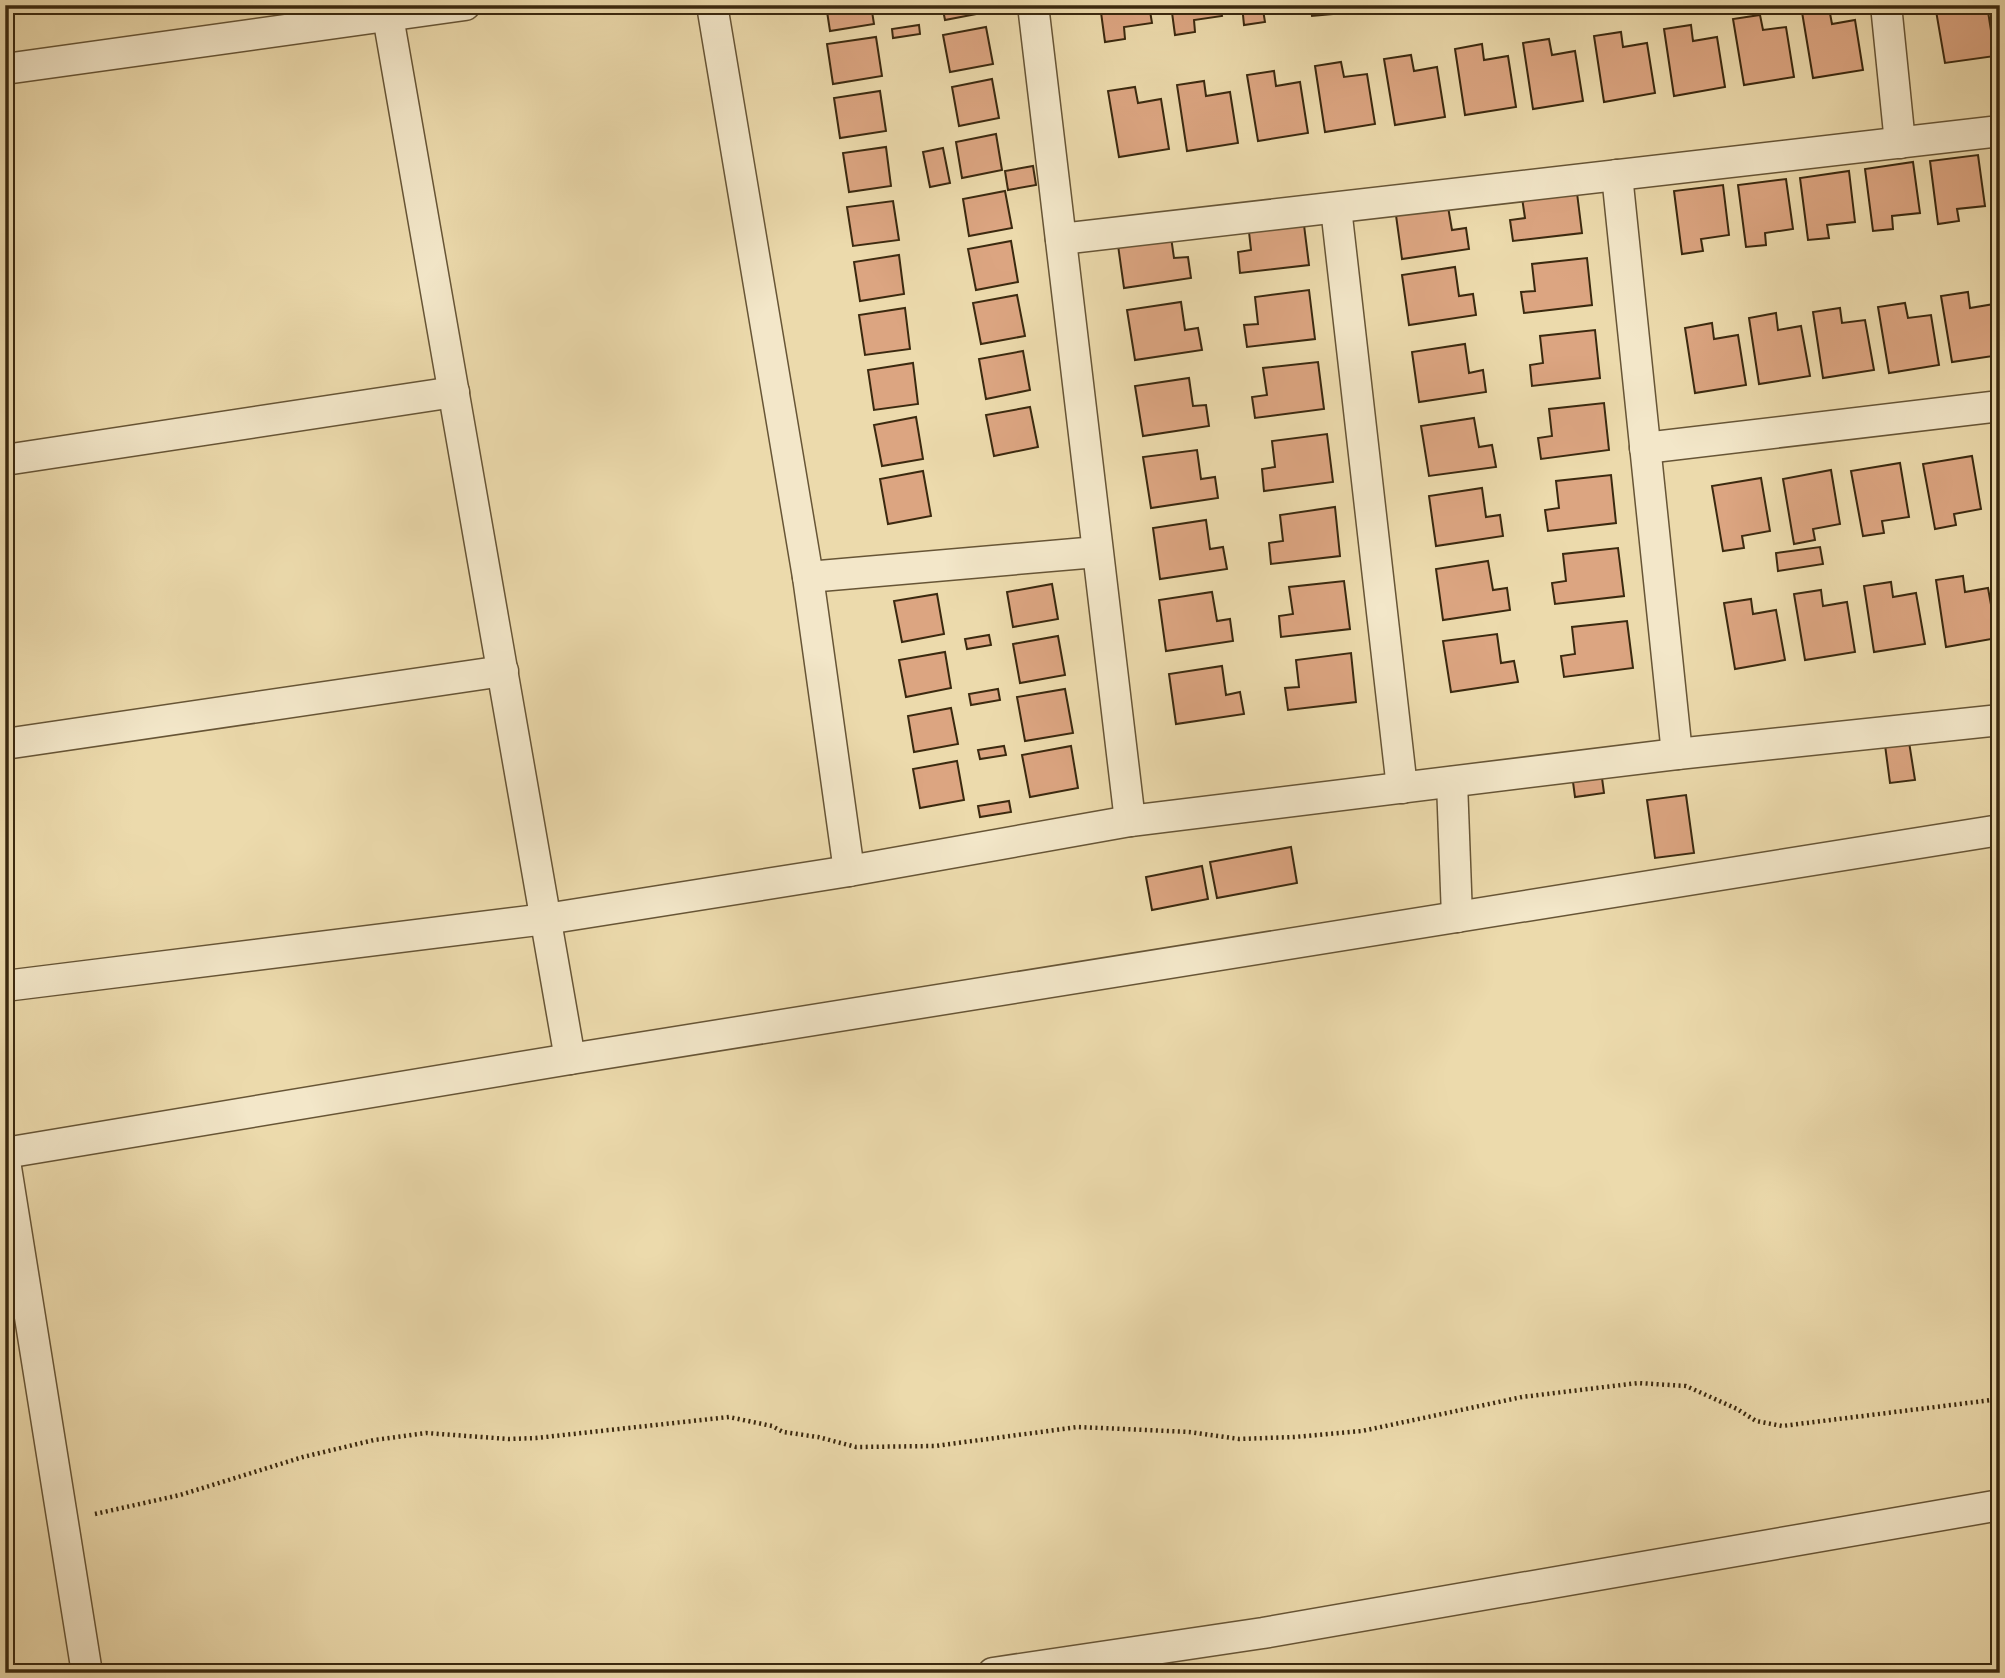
<svg xmlns="http://www.w3.org/2000/svg" width="2005" height="1678" font-family="'EB Garamond',serif">
  <style>
    .building { fill: #dca581; stroke: #3b290f; stroke-width: 2 }
    .lines { fill: none; stroke-linecap: round; stroke-linejoin: round }
    .street-casing { stroke: #675536; stroke-width: 33 }
    .path { stroke: #3b290f; stroke-width: 4.5; stroke-dasharray: 2 3.5; stroke-linecap: butt }
    .street { stroke: #f3e7c9; stroke-width: 30 }
  </style>
  <rect width="100%" height="100%" fill="#ecdaac"/>
  <filter id="stains"><feTurbulence type="fractalNoise" baseFrequency=".00286" numOctaves="4"/><feColorMatrix values="0 0 0 0 .2 0 0 0 0 .09 0 0 0 0 .02 0 0 0 .5 -.17"/></filter>
  <radialGradient id="worn" r=".72"><stop offset=".6" stop-color="#630" stop-opacity="0"/><stop offset="1" stop-color="#630" stop-opacity=".3"/></radialGradient>
  <g class="building">
    <path d="M826 5H871L874 24 830 31Z"/>
    <path d="M942 5H986L987 12 945 20Z"/>
    <path d="M1100 5H1149L1152 23 1124 27 1125 39 1105 42Z"/>
    <path d="M1171 5H1220L1222 16 1194 20 1195 32 1175 35Z"/>
    <path d="M1242 5H1291V7L1263 10 1265 22 1244 25Z"/>
    <path d="M1310 5H1331L1332 14 1312 16Z"/>
    <path d="M1935 5H1963L1964 9 1987 5 1995 56 1945 63Z"/>
    <path d="M1829 8 1832 24 1855 20 1863 70 1813 78 1802 12Z"/>
    <path d="M1760 15 1763 30 1786 27 1794 77 1744 85 1733 19Z"/>
    <path d="M919 25 920 34 893 38 892 29Z"/>
    <path d="M1691 25 1693 41 1717 37 1725 87 1674 96 1664 29Z"/>
    <path d="M986 27 993 64 950 72 943 35Z"/>
    <path d="M1621 32 1623 47 1647 43 1655 93 1604 102 1594 36Z"/>
    <path d="M876 37 882 76 833 84 827 44Z"/>
    <path d="M1549 39 1552 55 1575 51 1583 101 1533 109 1523 43Z"/>
    <path d="M1482 44 1484 60 1508 56 1516 107 1465 115 1455 49Z"/>
    <path d="M1411 55 1414 71 1437 67 1445 117 1395 125 1384 59Z"/>
    <path d="M1341 62 1344 77 1367 74 1375 124 1325 132 1315 66Z"/>
    <path d="M1274 71 1276 86 1300 82 1308 133 1258 141 1247 75Z"/>
    <path d="M992 79 999 118 959 126 952 87Z"/>
    <path d="M1204 81 1206 96 1230 92 1238 143 1187 151 1177 85Z"/>
    <path d="M1135 87 1138 103 1161 99 1169 149 1119 157 1108 91Z"/>
    <path d="M880 91 886 131 840 138 834 98Z"/>
    <path d="M996 134 1002 170 962 178 956 142Z"/>
    <path d="M886 147 891 186 849 192 843 153Z"/>
    <path d="M943 148 950 183 930 187 923 152Z"/>
    <path d="M2000 153V211L1992 154Z"/>
    <path d="M1978 155 1985 206 1957 209 1959 221 1938 224 1930 161Z"/>
    <path d="M1913 162 1920 213 1892 216 1893 229 1873 231 1865 169Z"/>
    <path d="M1033 166 1036 185 1008 190 1005 171Z"/>
    <path d="M1849 171 1855 222 1827 225 1829 238 1808 240 1800 178Z"/>
    <path d="M1786 179 1793 229 1765 233 1766 245 1746 247 1738 185Z"/>
    <path d="M1576 185 1582 233 1513 241 1510 220 1525 218 1521 191Z"/>
    <path d="M1723 185 1729 235 1701 239 1703 251 1682 254 1674 191Z"/>
    <path d="M1005 191 1012 228 969 236 963 199Z"/>
    <path d="M893 201 899 240 853 246 847 207Z"/>
    <path d="M1447 201 1452 230 1466 228 1469 249 1402 259 1395 208Z"/>
    <path d="M1303 217 1309 265 1240 273 1238 252 1251 250 1248 223Z"/>
    <path d="M1170 230 1174 258 1188 257 1191 278 1124 288 1117 238Z"/>
    <path d="M1011 241 1018 282 976 290 968 249Z"/>
    <path d="M899 255 904 294 860 301 854 262Z"/>
    <path d="M1587 258 1592 305 1524 313 1521 292 1535 291 1532 264Z"/>
    <path d="M1455 267 1459 296 1473 294 1476 315 1409 325 1402 275Z"/>
    <path d="M1309 290 1315 339 1247 347 1244 325 1258 324 1255 297Z"/>
    <path d="M1968 292 1970 308 1994 304 2000 355 1952 362 1941 296Z"/>
    <path d="M1017 295 1025 336 981 344 973 303Z"/>
    <path d="M1181 302 1185 330 1198 328 1202 350 1135 360 1127 310Z"/>
    <path d="M1905 303 1908 318 1931 315 1939 365 1889 373 1878 307Z"/>
    <path d="M905 308 910 349 865 355 859 315Z"/>
    <path d="M1840 308 1842 323 1865 320 1874 370 1823 378 1813 312Z"/>
    <path d="M1776 313 1778 330 1801 326 1810 376 1759 384 1749 318Z"/>
    <path d="M1712 323 1714 339 1738 335 1746 385 1695 393 1685 328Z"/>
    <path d="M1595 330 1600 378 1532 386 1530 365 1543 363 1540 336Z"/>
    <path d="M1465 344 1469 373 1483 370 1486 392 1419 402 1412 352Z"/>
    <path d="M1023 351 1030 390 986 399 979 359Z"/>
    <path d="M1318 362 1324 409 1255 418 1252 397 1267 395 1263 368Z"/>
    <path d="M913 363 918 404 874 410 868 370Z"/>
    <path d="M1189 378 1193 406 1206 405 1209 426 1143 436 1135 386Z"/>
    <path d="M1604 403 1609 450 1541 459 1538 438 1552 436 1549 409Z"/>
    <path d="M1030 407 1038 447 994 456 986 415Z"/>
    <path d="M916 417 923 459 882 466 874 425Z"/>
    <path d="M1474 418 1479 447 1492 445 1496 467 1429 476 1421 426Z"/>
    <path d="M1327 434 1333 482 1264 491 1262 469 1275 467 1272 441Z"/>
    <path d="M1197 450 1201 479 1215 477 1218 498 1151 508 1143 457Z"/>
    <path d="M2000 452V498L1993 453Z"/>
    <path d="M1972 456 1981 509 1954 514 1956 525 1935 529 1923 464Z"/>
    <path d="M1900 463 1909 517 1882 521 1884 533 1863 536 1851 471Z"/>
    <path d="M1831 470 1840 524 1813 529 1815 540 1794 544 1783 479Z"/>
    <path d="M923 471 931 516 888 524 880 479Z"/>
    <path d="M1611 475 1616 523 1548 531 1545 510 1559 508 1556 481Z"/>
    <path d="M1761 478 1770 531 1742 536 1744 548 1723 551 1712 486Z"/>
    <path d="M1482 488 1486 517 1500 515 1503 536 1436 546 1429 496Z"/>
    <path d="M1335 507 1340 556 1271 564 1269 543 1283 541 1280 515Z"/>
    <path d="M1206 520 1210 549 1223 547 1227 569 1160 579 1153 528Z"/>
    <path d="M1820 547 1823 564 1778 571 1776 553Z"/>
    <path d="M1618 548 1624 596 1555 604 1552 583 1566 581 1563 554Z"/>
    <path d="M1488 561 1493 590 1507 588 1510 610 1443 620 1436 569Z"/>
    <path d="M1963 576 1965 592 1988 588 1997 638 1946 647 1936 580Z"/>
    <path d="M1344 581 1350 629 1281 637 1279 616 1293 614 1289 587Z"/>
    <path d="M1891 582 1893 597 1916 593 1925 644 1874 652 1864 586Z"/>
    <path d="M1052 584 1058 619 1013 627 1007 592Z"/>
    <path d="M1821 590 1823 606 1847 602 1855 652 1805 660 1794 594Z"/>
    <path d="M1212 592 1217 621 1230 619 1233 641 1166 651 1159 600Z"/>
    <path d="M937 594 944 634 902 642 894 601Z"/>
    <path d="M1751 599 1753 614 1776 610 1785 660 1735 669 1724 603Z"/>
    <path d="M1627 621 1633 668 1564 677 1561 656 1575 654 1572 627Z"/>
    <path d="M1497 634 1501 663 1514 661 1518 682 1451 692 1443 641Z"/>
    <path d="M989 635 991 645 967 649 965 639Z"/>
    <path d="M1058 636 1065 675 1020 683 1013 644Z"/>
    <path d="M945 652 951 688 906 697 899 660Z"/>
    <path d="M1351 653 1356 702 1288 710 1285 688 1299 687 1296 660Z"/>
    <path d="M1222 666 1226 695 1240 692 1244 714 1176 724 1169 674Z"/>
    <path d="M998 689 1000 700 971 705 969 694Z"/>
    <path d="M1065 689 1073 733 1025 741 1017 697Z"/>
    <path d="M951 708 958 744 914 752 908 716Z"/>
    <path d="M1909 742 1915 780 1890 783 1885 745Z"/>
    <path d="M1004 746 1006 755 980 759 978 750Z"/>
    <path d="M1071 746 1078 788 1030 797 1022 755Z"/>
    <path d="M957 761 964 800 920 808 913 769Z"/>
    <path d="M1602 778 1604 793 1575 797 1573 782Z"/>
    <path d="M1686 795 1694 853 1655 858 1647 800Z"/>
    <path d="M1009 801 1011 812 980 817 978 806Z"/>
    <path d="M1291 847 1297 883 1217 898 1210 862Z"/>
    <path d="M1202 866 1208 899 1152 910 1146 877Z"/>
  </g>
  <g class="lines">
    <g class="street-casing">
      <g id="street">
        <path d="M386 5 570 1059"/>
        <path d="M712 5 808 577 849 871"/>
        <path d="M1033 5 1130 821"/>
        <path d="M1886 5 1900 143"/>
        <path d="M5 69 465 5"/>
        <path d="M1617 175 1677 754"/>
        <path d="M1336 208 1402 788"/>
        <path d="M1061 239 2000 131"/>
        <path d="M1645 448 2000 406"/>
        <path d="M5 460 454 392"/>
        <path d="M808 577 1097 552"/>
        <path d="M5 744 503 671"/>
        <path d="M1452 782 1457 917"/>
        <path d="M5 986 546 919 849 871 1130 821 1677 754 2000 720"/>
        <path d="M5 1153 570 1059 2000 830"/>
        <path d="M5 1161 87 1673"/>
        <path d="M993 1673 1263 1633 2000 1505"/>
      </g>
    </g>
    <path class="path" d="M95 1514 180 1495 303 1457 374 1440 426 1433 509 1439 536 1438 729 1417 772 1426 783 1432 818 1437 856 1447 935 1446 1078 1427 1189 1432 1239 1439 1294 1437 1362 1431 1522 1397 1638 1383 1686 1386 1737 1409 1756 1421 1782 1426 2000 1399"/>
    <use href="#street" class="street"/>
  </g>
  <rect width="2005" height="1678" fill="none" stroke="#ecdaac" stroke-width="28"/>
  <rect x="7" y="7" width="1991" height="1664" fill="none" stroke="#3b290f" stroke-width="3.5"/>
  <rect x="14" y="14" width="1977" height="1650" fill="none" stroke="#3b290f" stroke-width="2"/>
  <rect width="100%" height="100%" filter="url(#stains)"/>
  <rect width="100%" height="100%" fill="url(#worn)"/>
</svg>
